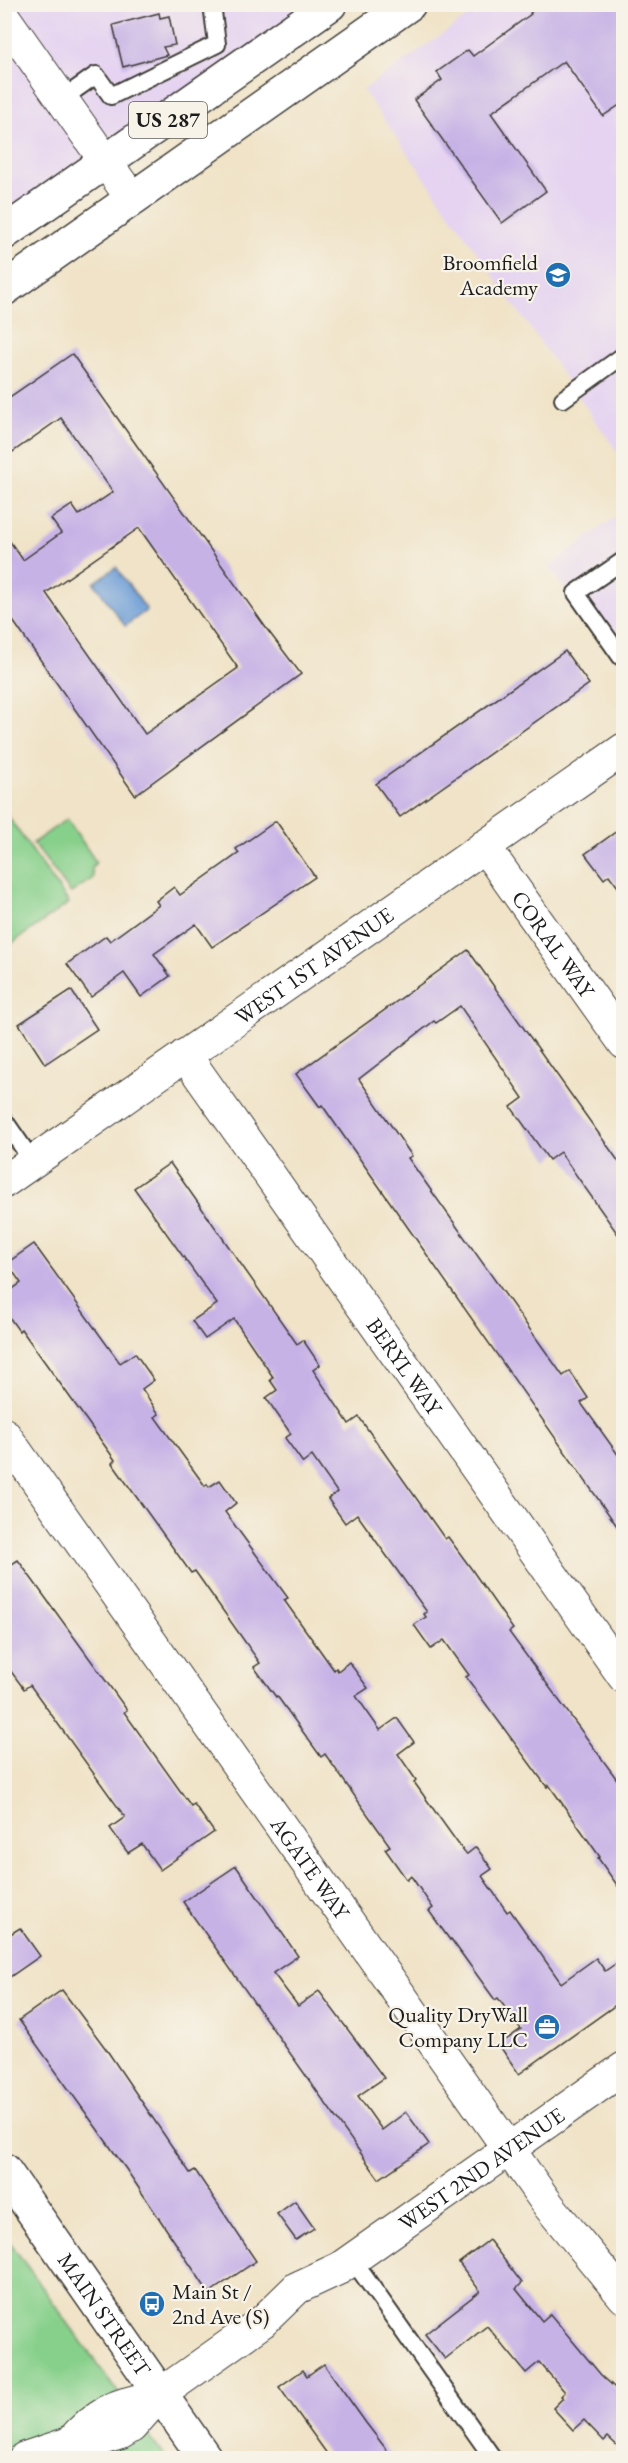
<svg xmlns="http://www.w3.org/2000/svg" width="628" height="2463" font-family="'EB Garamond',serif">
  <style>
    .built { fill: #e5d3f1 }
    .green { fill: #87d08b; stroke: #527654; stroke-width: 1.5 }
    .water { fill: #6d9dd6; stroke: #445c79; stroke-width: 1.5 }
    .building { fill: #c7b2e6; fill-rule: evenodd }
    .lines { fill: none; stroke-linecap: round; stroke-linejoin: round }
    .lane-casing { stroke: #3c3a36; stroke-width: 20 }
    .street-casing { stroke: #3c3a36; stroke-width: 34 }
    .secondary-casing { stroke: #3c3a36; stroke-width: 36 }
    .primary-casing { stroke: #3c3a36; stroke-width: 36 }
    .lane { stroke: #fff; stroke-width: 16 }
    .street { stroke: #fff; stroke-width: 32 }
    .secondary { stroke: #fff; stroke-width: 33 }
    .primary { stroke: #fff; stroke-width: 33 }
    .labels { text-anchor: middle; stroke-width: 4.5; stroke-linejoin: round; paint-order: stroke }
    .shield { fill: #f7f3e8; stroke: #5e5c59; stroke-width: 1.5 }
    .shield-label { font-size: 21px; font-weight: bold; fill: #1c1c1c }
    .poi-label { font-size: 22px; fill: #1c1c1c; stroke: #f7f3e8; text-anchor: end }
    .street-label { font-size: 22px; fill: #1c1c1c; stroke: #f7f3e8 }
  </style>
  <rect width="100%" height="100%" fill="#f7f3e8"/>
  <filter id="ink" filterUnits="userSpaceOnUse"><feTurbulence type="fractalNoise" baseFrequency=".0167" numOctaves="2"/><feDisplacementMap in="SourceGraphic" scale="12" xChannelSelector="R" yChannelSelector="G"/><feConvolveMatrix kernelMatrix="1 2 1 2 8 2 1 2 1" color-interpolation-filters="sRGB"/></filter>
  <filter id="wash" filterUnits="userSpaceOnUse"><feTurbulence type="fractalNoise" baseFrequency=".008" numOctaves="4" result="noise"/><feDisplacementMap in="SourceGraphic" scale="24" xChannelSelector="R" yChannelSelector="G"/><feGaussianBlur stdDeviation="1.35" result="paint"/><feColorMatrix in="noise" values="0 0 0 0 0 0 0 0 0 0 0 0 0 0 0 0 0 1.4 0 .05"/><feComposite in="paint" operator="in"/></filter>
  <g filter="url(#wash)">
    <rect width="100%" height="100%" fill="#f0e3c7"/>
    <g class="built">
      <path d="M5 5H329L5 231Z"/>
      <path d="M484 5H623V460L363 90Z"/>
      <path d="M623 511V671L549 566Z"/>
    </g>
    <g class="green">
      <path d="M7 815 69 903 5 948 4 817Z"/>
      <path d="M67 819 96 862 92 868 93 878 71 893 33 843Z"/>
      <path d="M4 2234 165 2458H5Z"/>
    </g>
    <path class="water" d="M116 567 147 610 125 626 94 583Z"/>
    <g id="blocks">
      <g class="building">
        <path d="M541 4H624V102L603 116 564 61 491 113 546 191 502 223 414 100 442 80 437 72 468 50 473 56 531 14 530 13Z"/>
        <path d="M159 13 160 18 169 16 175 45 163 47 167 55 123 67 113 25Z"/>
        <path d="M72 354 266 628 301 674 135 795 4 608V533L23 560 61 533 51 519 72 505 79 515 113 492 61 418 4 458V401ZM139 528 238 668 145 734 46 593Z"/>
        <path d="M565 651 589 684 400 817 376 784Z"/>
        <path d="M276 821 315 877 212 947 196 924 154 954 170 976 141 997 124 973 91 997 67 964 106 936 110 941 159 905 156 901 174 887 180 895 239 853 236 849Z"/>
        <path d="M624 826V895L609 875 604 879 585 854Z"/>
        <path d="M468 950 624 1169V1243L560 1152 549 1160 511 1107 523 1098 460 1006 436 1023 434 1021 359 1079 412 1156 408 1158 563 1376 570 1371 588 1398 581 1403 624 1463V1536L322 1105 320 1107 296 1074Z"/>
        <path d="M71 990 97 1029 45 1064 19 1024Z"/>
        <path d="M170 1163 297 1344 303 1340 320 1365 313 1370 349 1424 359 1417 445 1539 448 1537 470 1567 513 1629 509 1632 624 1789V1895L598 1858 600 1857 549 1785 547 1787 466 1677 469 1675 444 1640 431 1649 414 1625 426 1617 424 1614 427 1612 376 1541 357 1514 345 1523 328 1499 337 1492 312 1456 303 1463 285 1438 291 1434 266 1398 277 1390 270 1380 273 1377 234 1319 205 1339 192 1321 217 1304 134 1188Z"/>
        <path d="M34 1244 120 1363 135 1353 154 1380 142 1389 159 1414 155 1417 205 1486 207 1484 209 1487 220 1480 236 1503 225 1512 288 1598 284 1600 334 1670 336 1668 338 1671 349 1662 368 1688 356 1696 380 1730 397 1718 414 1742 398 1754 416 1780 414 1782 464 1852 467 1854 476 1847 492 1869 482 1876 507 1912 510 1910 561 1983 596 1958 605 1971 624 1958V1999L519 2074 499 2045 521 2029 498 1998 495 2000 451 1939 450 1940 429 1911 433 1908 411 1876 407 1880 385 1849 390 1846 325 1754 321 1757 277 1696 276 1697 254 1667 260 1663 195 1571 191 1573 112 1463 115 1460 21 1329 19 1331 4 1310V1295L21 1283 7 1263Z"/>
        <path d="M18 1560 127 1710 124 1712 191 1806 194 1804 214 1832 160 1870 142 1844 128 1853 110 1828 125 1817 30 1685 24 1689 4 1662V1569Z"/>
        <path d="M236 1866 298 1956 273 1973 298 2006 319 1991 384 2078 358 2096 382 2130 406 2112 429 2144 379 2179 183 1902Z"/>
        <path d="M20 1928 40 1956 4 1981V1938Z"/>
        <path d="M62 1990 106 2049 190 2173 195 2170 256 2261 209 2293 126 2169 19 2020Z"/>
        <path d="M295 2201 314 2228 296 2240 277 2214Z"/>
        <path d="M489 2240 522 2283 516 2289 542 2321 550 2314 601 2375 624 2396V2452L608 2437 604 2441 584 2420 573 2430 553 2408 563 2398 561 2396 565 2392 539 2362 526 2373 487 2326 445 2359 425 2334 480 2291 459 2263Z"/>
        <path d="M324 2364 366 2423 393 2458H330L279 2387 303 2370 307 2376Z"/>
      </g>
    </g>
  </g>
  <g filter="url(#ink)">
    <use href="#blocks" fill-opacity="0" stroke="#3c3a36" stroke-width="1.5"/>
    <g class="lines">
      <g class="lane-casing">
        <g id="lane">
          <path d="M62 99 96 75 111 96 217 44 212 4"/>
          <path d="M563 399 624 355"/>
          <path d="M624 560 576 593 621 657 624 655"/>
          <path d="M4 1120 33 1162"/>
          <path d="M352 2259 493 2458"/>
        </g>
      </g>
      <g class="street-casing">
        <g id="street">
          <path d="M4 17 132 199"/>
          <path id="s1" d="M484 846 624 1043"/>
          <path id="s2" d="M185 1055 624 1677"/>
          <path id="s3" d="M4 1182 624 749"/>
          <path id="s4" d="M4 1434 549 2206 624 2297"/>
          <path d="M70 2443C101 2407 116 2406 159 2395"/>
          <path id="s5" d="M25 2458 70 2443 95 2441 121 2433 131 2427 159 2395 262 2322 297 2288 340 2268 624 2068"/>
        </g>
      </g>
      <g class="secondary-casing">
        <g id="secondary">
          <path id="s6" d="M4 2170 205 2458"/>
        </g>
      </g>
      <g class="primary-casing">
        <g id="primary">
          <path d="M4 233 330 4"/>
          <path d="M4 289 409 4"/>
        </g>
      </g>
      <use href="#lane" class="lane"/>
      <use href="#street" class="street"/>
      <use href="#secondary" class="secondary"/>
      <use href="#primary" class="primary"/>
    </g>
  </g>
  <defs>
    <g id="school-disc" transform="scale(1.35)"><circle r="9.5" fill="#1f6fb2" stroke="#f7f3e8"/><path d="M0-5L7-2L0 1L-7-2ZM-4 1L0 2.5L4 1V4Q0 6-4 4Z" fill="#fff"/></g>
    <g id="office-disc" transform="scale(1.35)"><circle r="9.5" fill="#1f6fb2" stroke="#f7f3e8"/><path d="M-6-3h4V-5.5h4V-3h4V5H-6ZM-1-4.5V-3h2v-1.5ZM-6 0V1H6V0Z" fill="#fff"/></g>
    <g id="bus-disc" transform="scale(1.35)"><circle r="9.5" fill="#1f6fb2" stroke="#f7f3e8"/><path d="M-5-6H5V4H4V6H2V4H-2V6H-4V4H-5ZM-3.5-4V0h7V-4ZM-3.5 1.2v1.5H-2V1.2ZM2 1.2v1.5H3.5V1.2Z" fill="#fff"/></g>
  </defs>
  <g fill-rule="evenodd">
    <use href="#school-disc" x="558" y="275"/>
    <use href="#office-disc" x="547" y="2027"/>
    <use href="#bus-disc" x="152" y="2304"/>
  </g>
  <g class="labels">
    <rect class="shield" x="129" y="102" width="78" height="36" rx="4.5"/>
    <g class="shield-label">
      <text x="168" y="127">US 287</text>
    </g>
    <g class="poi-label">
      <text x="538" y="270">Broomfield<tspan x="538" dy="25">Academy</tspan></text>
      <text x="528" y="2022">Quality DryWall<tspan x="528" dy="25">Company LLC</tspan></text>
      <text x="172" y="2299" text-anchor="start">Main St /<tspan x="172" dy="25">2nd Ave (S)</tspan></text>
    </g>
    <g class="street-label">
      <text dy="8" stroke="none"><textPath href="#s1" startOffset="120">CORAL WAY</textPath></text>
      <text dy="8" stroke="none"><textPath href="#s3" startOffset="378">WEST 1ST AVENUE</textPath></text>
      <text dy="8" stroke="none"><textPath href="#s2" startOffset="381">BERYL WAY</textPath></text>
      <text dy="8" stroke="none"><textPath href="#s4" startOffset="531">AGATE WAY</textPath></text>
      <text dy="8" stroke="none"><textPath href="#s5" startOffset="549">WEST 2ND AVENUE</textPath></text>
      <text dy="8" stroke="none"><textPath href="#s6" startOffset="176">MAIN STREET</textPath></text>
    </g>
  </g>
  <rect width="628" height="2463" fill="none" stroke="#f7f3e8" stroke-width="24"/>
</svg>
